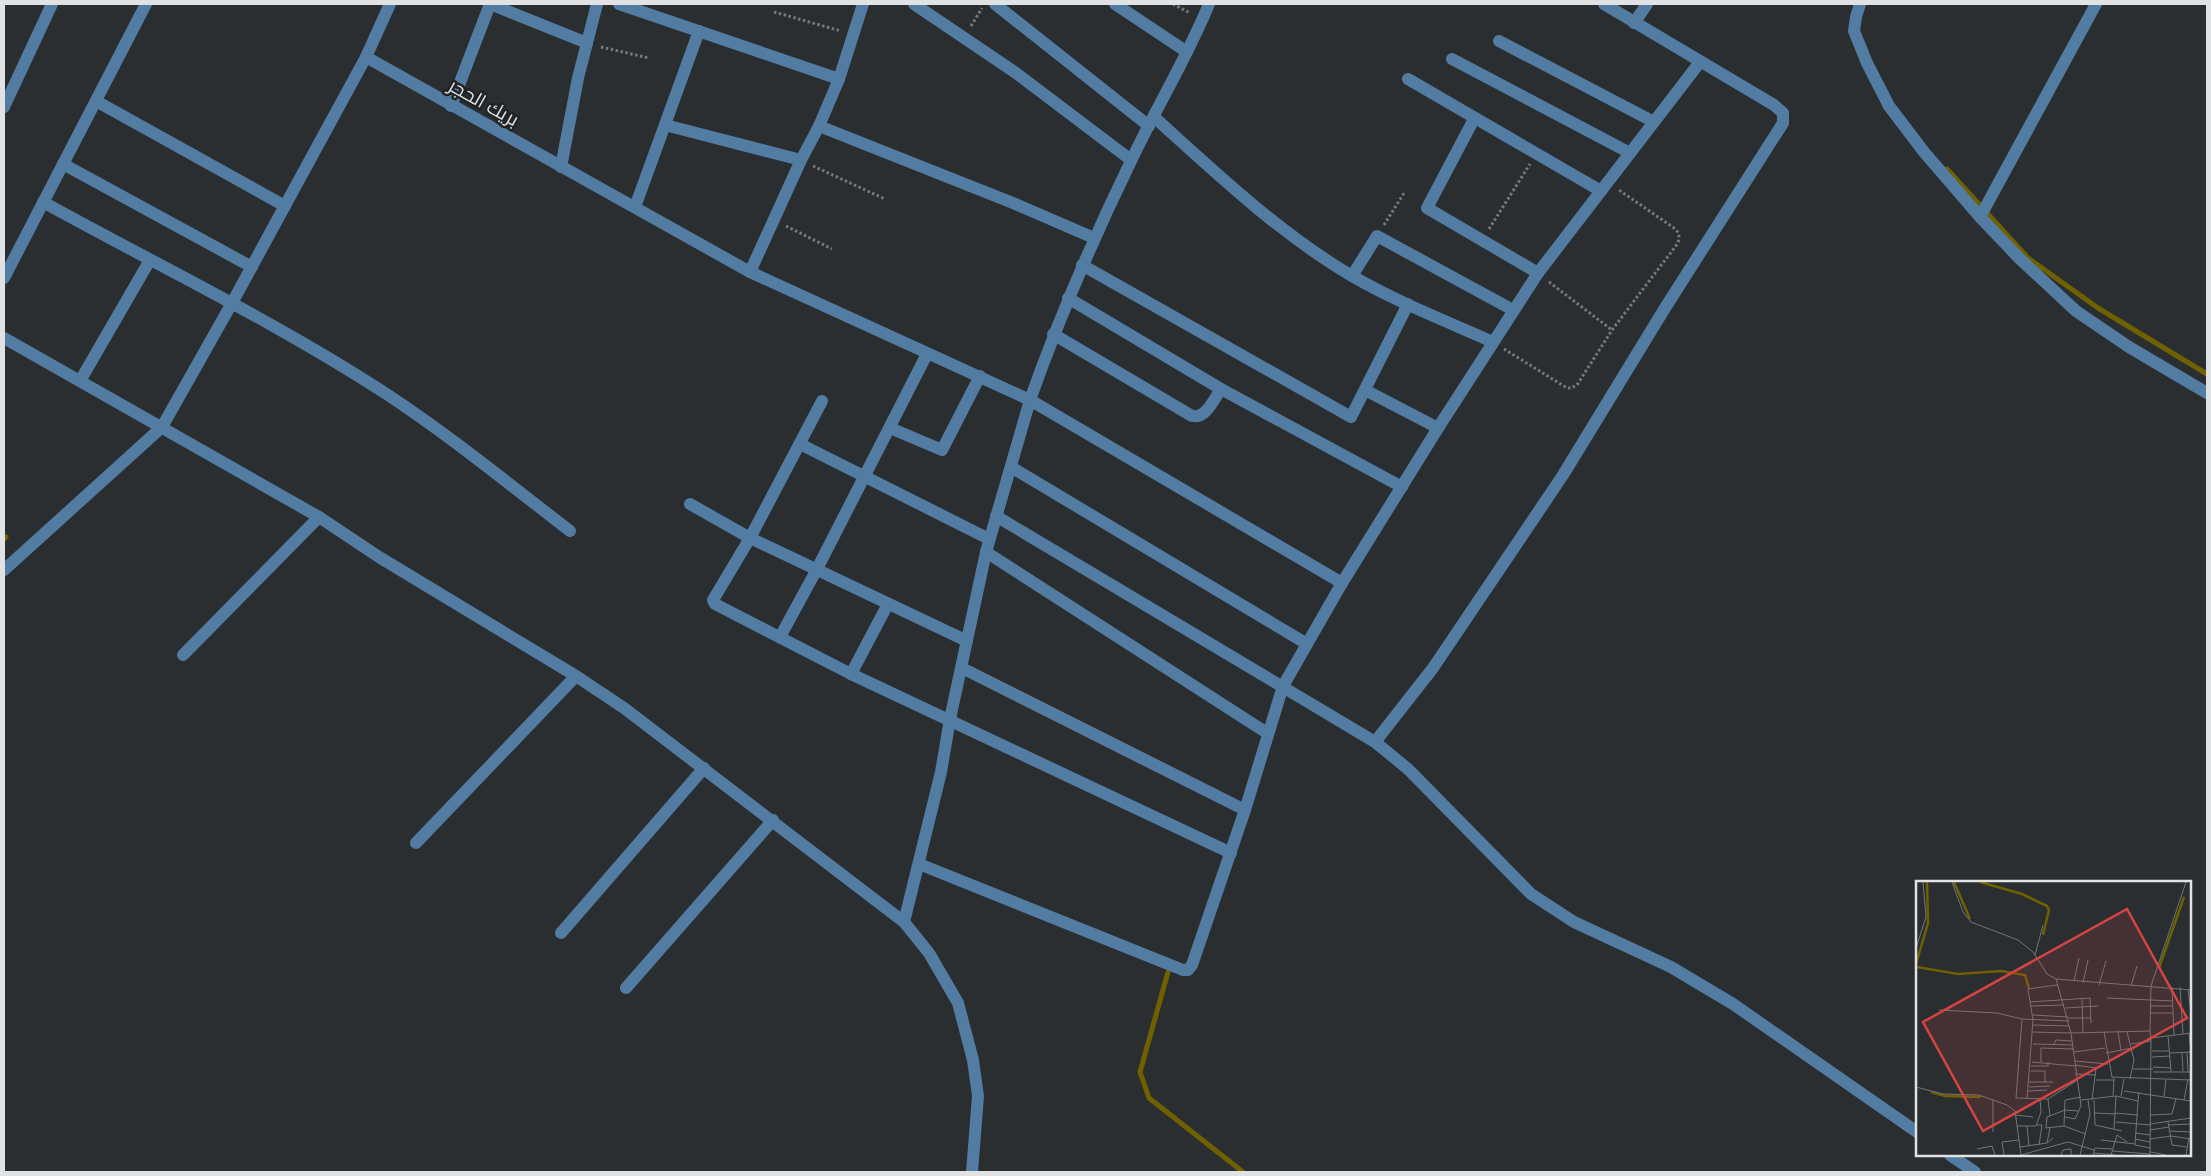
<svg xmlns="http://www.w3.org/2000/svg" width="2211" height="1176" font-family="Figtree,Cairo,sans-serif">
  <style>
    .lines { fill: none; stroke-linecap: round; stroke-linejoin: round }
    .stream { stroke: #706100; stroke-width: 5 }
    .path { stroke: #767a7c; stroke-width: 3; stroke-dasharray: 2.5 2.5; stroke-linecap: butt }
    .minor { stroke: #527ca1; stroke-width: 12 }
    .labels { text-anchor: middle; stroke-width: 5; stroke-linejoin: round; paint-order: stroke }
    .street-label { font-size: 19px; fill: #e0e2e4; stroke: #202427 }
    .inset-river { fill: none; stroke: #706100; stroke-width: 2.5 }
    .inset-road { fill: none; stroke: #737679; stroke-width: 1 }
    .view { fill: #d84444; fill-opacity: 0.15; stroke: #d84444; stroke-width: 2.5 }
    .inset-edge { fill: none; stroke: #e0e2e4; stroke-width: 2.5 }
  </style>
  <rect width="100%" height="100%" fill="#2a2e31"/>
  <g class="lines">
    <g class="stream">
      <path d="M1947 169 2028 258 2098 308 2207 374"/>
      <path d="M4 539 6 537"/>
      <path d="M1168 972 1140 1072 1149 1098 1243 1172"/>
    </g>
    <g class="path">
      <path d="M1173 4 1190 13"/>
      <path d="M774 12 841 31"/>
      <path d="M971 26 982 8"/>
      <path d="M601 47 649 58"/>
      <path d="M813 166 885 199"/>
      <path d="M1384 225 1404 193"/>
      <path d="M786 226 832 249"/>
      <path d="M1489 229 1530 164"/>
      <path d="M1549 282 1612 330"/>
      <path d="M1504 349 1567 388H1571L1577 385 1612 330 1678 243C1680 236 1679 232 1674 228L1619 190"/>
    </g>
    <g class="minor">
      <path d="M390 4 366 57 750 272 1030 400 986 552 950 719 941 772 904 922 929 953 958 1003 973 1060 978 1096 972 1172"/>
      <path d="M490 4 587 43"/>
      <path d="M619 4 839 79"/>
      <path d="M914 4 1016 73 1131 160"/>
      <path d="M995 4 1149 126"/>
      <path d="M1115 4 1187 52"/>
      <path d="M1209 4C1187 58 1156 108 1131 161 1093 239 1059 318 1030 400L1342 583"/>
      <path d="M1860 4 1856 17 1854 31 1867 63 1889 106 1924 152 1980 217 2019 258 2076 311 2129 347 2207 393"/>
      <path d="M1634 23 1647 4"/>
      <path d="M1499 41 1654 122"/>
      <path d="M1452 59 1630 153"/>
      <path d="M1408 79 1601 191"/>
      <path d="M96 101 285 206"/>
      <path d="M451 106 490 4"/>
      <path d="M4 107 52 4"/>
      <path d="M1154 117C1216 173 1279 233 1352 276 1397 302 1446 321 1493 342"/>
      <path d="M1474 119 1427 208 1538 273"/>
      <path d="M665 125 801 160"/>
      <path d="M819 126 1013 203 1094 238"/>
      <path d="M63 164 252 267"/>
      <path d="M561 167 578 78 597 4"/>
      <path d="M43 202C157 265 276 322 385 393 449 435 509 484 570 531"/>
      <path d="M635 207 699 31"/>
      <path d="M1980 217 2096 4"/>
      <path d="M1082 265 1351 417 1408 304"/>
      <path d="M750 272 801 160 819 126 839 79 863 4"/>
      <path d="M1352 276 1377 236 1513 310"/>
      <path d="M4 278 146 4"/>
      <path d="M1068 298 1221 389 1402 487"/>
      <path d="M1053 334 1192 416C1206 419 1214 399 1221 389"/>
      <path d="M4 338 319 517 379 557 576 676 624 708 904 922"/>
      <path d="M80 381 150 260"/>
      <path d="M1365 390 1438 428"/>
      <path d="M822 401 750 538 713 600 715 604 851 674 1231 853"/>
      <path d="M890 428 942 450 980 376"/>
      <path d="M800 444 989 539"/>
      <path d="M1011 467 1307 644"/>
      <path d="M690 504 750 538 967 641"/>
      <path d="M996 516 1375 742 1408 769 1531 894 1574 922 1671 967 1733 1004 1917 1132"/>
      <path d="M986 552 1267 733"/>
      <path d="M4 570 162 427 232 303 366 57"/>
      <path d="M780 637 817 569 927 354"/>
      <path d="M183 655 319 517"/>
      <path d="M962 668 1245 810"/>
      <path d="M851 674 888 604"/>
      <path d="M1375 742 1433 668 1563 475 1665 308 1783 123V113L1774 105 1604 4"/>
      <path d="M416 843 576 676"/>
      <path d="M919 864 1183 970H1188L1192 965 1245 810 1283 686 1342 583 1438 428 1538 273 1700 62"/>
      <path d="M561 933 704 768"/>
      <path d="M626 988 773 820"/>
      <path d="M1950 1155 1975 1172"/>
    </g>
  </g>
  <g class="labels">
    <g class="street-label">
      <text transform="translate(484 102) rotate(29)" y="7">بريك الحجر</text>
    </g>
  </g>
  <g transform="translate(1916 881)">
    <rect width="275" height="275" fill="#2a2e31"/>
    <path class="inset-river" d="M38 1 54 38M64 1 106 13 131 25 133 29 127 54M0 83 12 42 11 1M1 86 42 93 85 90 109 94 113 107M243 87 268 16M15 211 29 215 65 216"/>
    <path class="inset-road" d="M36 1 47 31 55 41 102 59 117 71 131 93 140 98 155 152 234 150 235 157 275 152M0 67 10 36 7 1M119 74 127 44M140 98 275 109M158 100 163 77M167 102 172 79M183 104 190 80M215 105 221 85M256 106 258 154M264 106 267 153M272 108 275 132M191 117 257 120M166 118 167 151M114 121 174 117 175 142M115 125 148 124M234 125H257M149 127 182 125M23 129 81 132 106 138 153 140M234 132H257M117 134 152 136M152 137H175M106 138 100 217 132 218 160 200M117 144 153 145M202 150 205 170M234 150 235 105 270 1M117 151 155 152 165 225 159 238 149 236M188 151 196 196 275 199M211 151 218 179 214 198M252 155 255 190M117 163 157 164M138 163 140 159 156 160M215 163 235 160M236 170H254M158 171 189 167M271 171 272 190M190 172 216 167M254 172 275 171 273 152M266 172 267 190M236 176 254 175M159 180 192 183M116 181 159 185M125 181V167L158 168M159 184 180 187 176 219M115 185H132V181M237 186 255 187M217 188H237M115 190H129V201M237 191H275M159 193 180 194M180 199H198M113 201H137M0 206 27 213 63 214 91 224 99 230 105 274M113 206 134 205M112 210 131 209M208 210 275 220M197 215 198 197M205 215 208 198M248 215 250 199M77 218V251M111 218 117 139 112 108 141 104M132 218 134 235M165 219 200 215 222 220 223 211M178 219 179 244 206 250M268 219 272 198M222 220 219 264 235 267M162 230 149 229 131 236 130 247 148 245 170 253M179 232 200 233M199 232 222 234M99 234 117 236M235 234 256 233 260 217M200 241 234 244M252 241 256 264 271 266M234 243 275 237M121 244H126L123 264M252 244 275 243M101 245H120L125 231 124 218M111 245 113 265M148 245 149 219 165 216M198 248 200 215M234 249 253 246M254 250 275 251M219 252 234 254M219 258 234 261M234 258 255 255 275 258M185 259 219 263M131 262 134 247M104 266 131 262 137 257M61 268 76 265 79 274M196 270 234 273M235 271 250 274M178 272 199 274M88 274 86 261 103 259M105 274 152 261 178 269M145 274 147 269 155 268V274M164 274 174 233 172 219M177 274 179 267 196 268M195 274 201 254 211 261M234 274 235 157M270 274 273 257"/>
    <path class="view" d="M211 28 271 137 67 250 7 141Z"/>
    <rect width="275" height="275" class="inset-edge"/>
  </g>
  <rect width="2211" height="1176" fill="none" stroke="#e0e2e4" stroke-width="10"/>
</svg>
